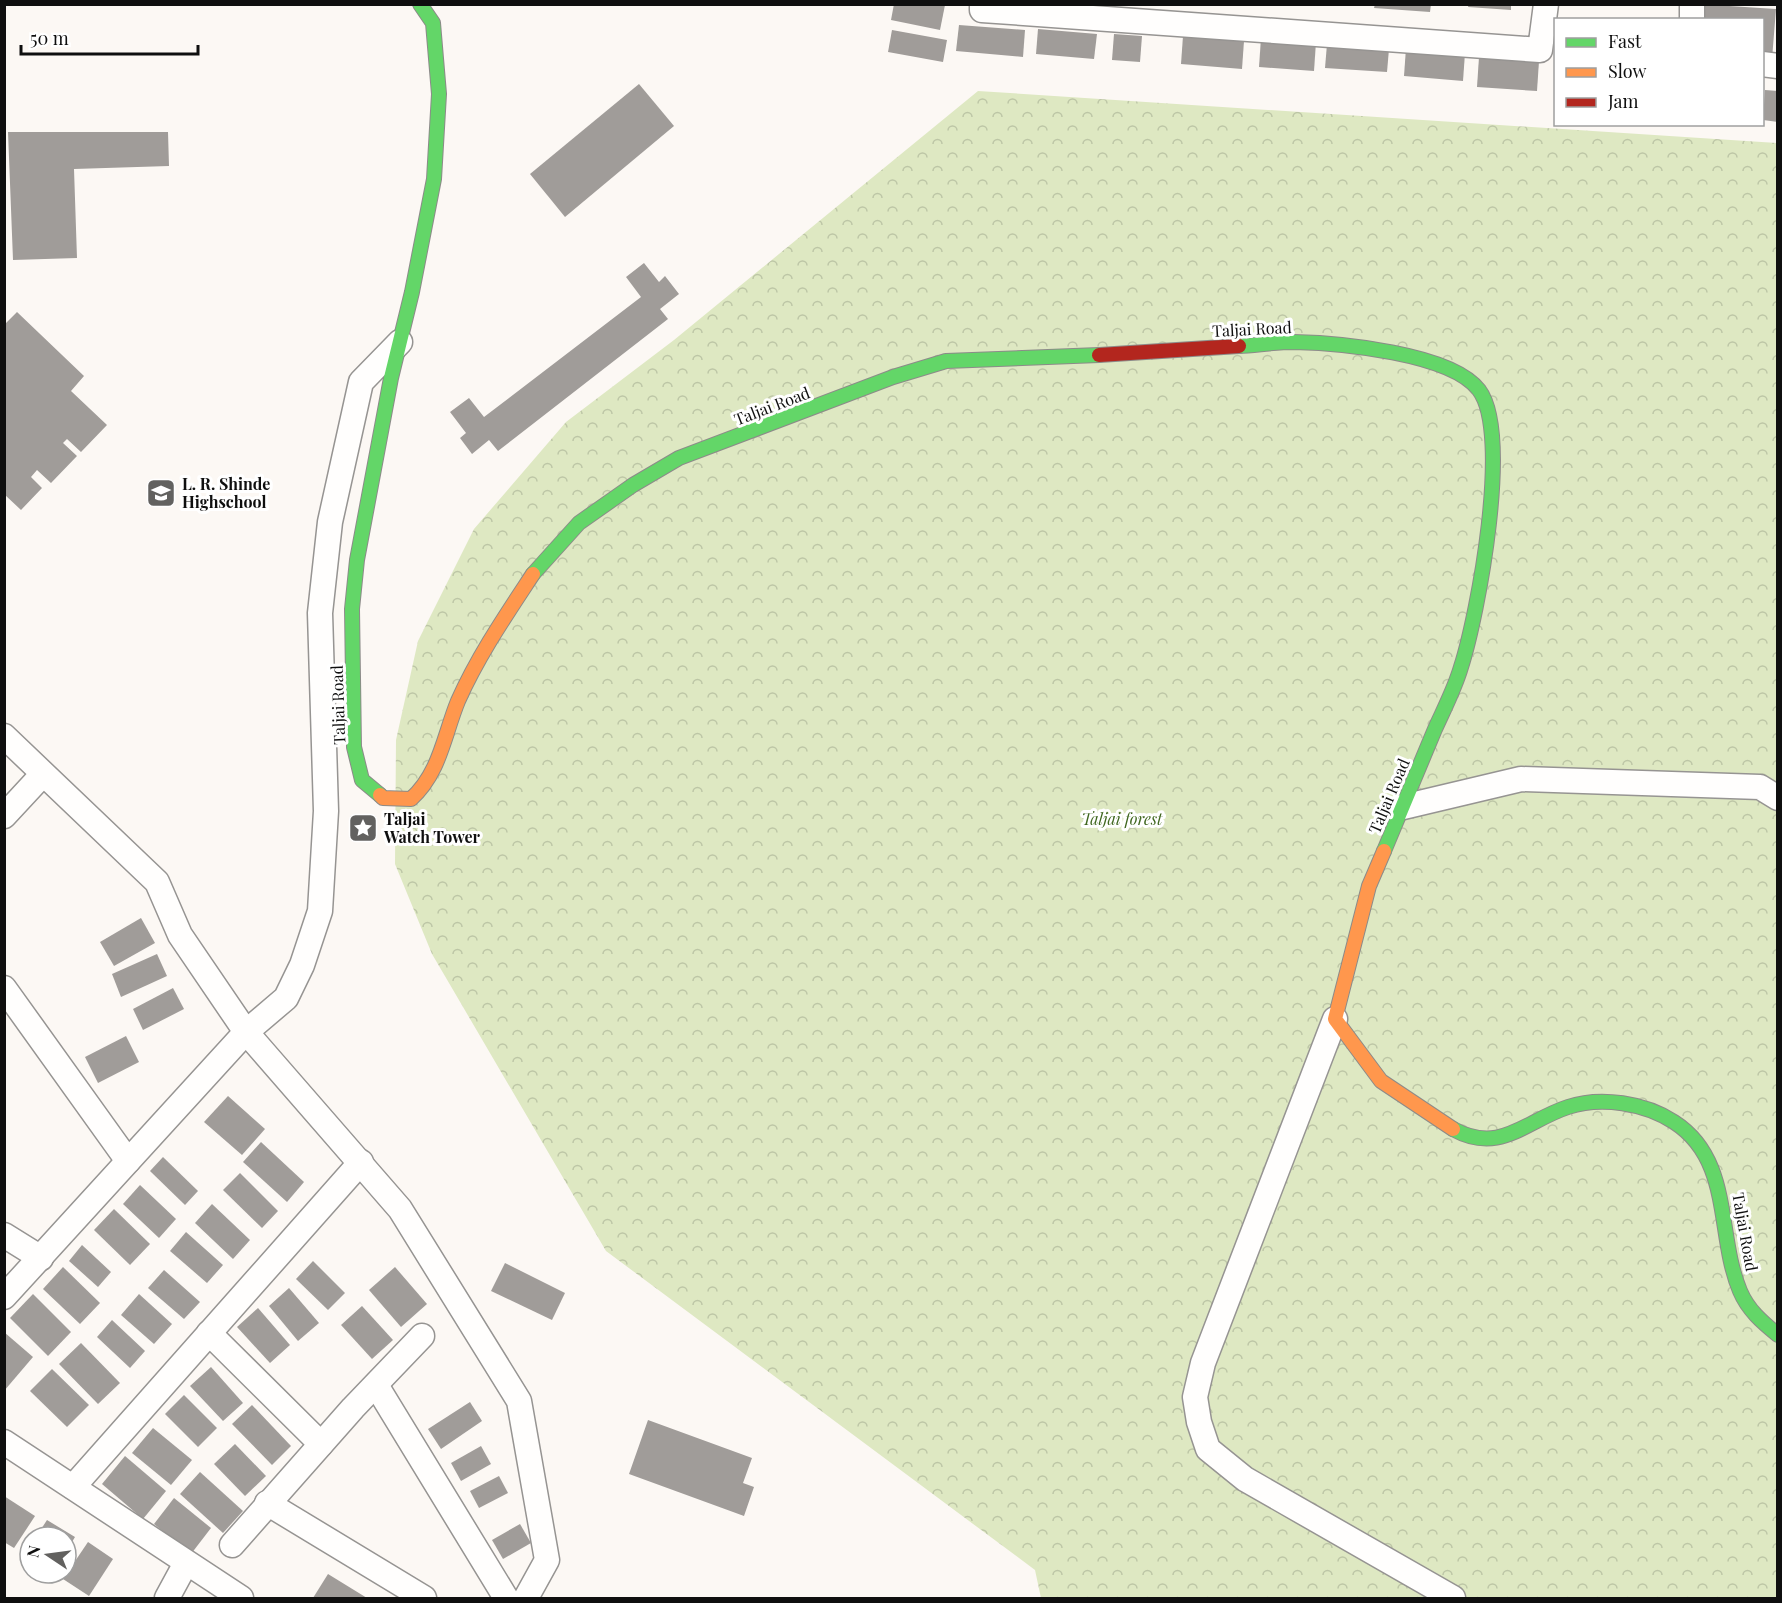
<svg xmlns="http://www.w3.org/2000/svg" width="1782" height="1603" font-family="'Playfair Display',serif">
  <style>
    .forest { fill: url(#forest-crowns) }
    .building { fill: #a09c99 }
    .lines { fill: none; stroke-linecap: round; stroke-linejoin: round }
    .street-casing { stroke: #969492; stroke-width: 27 }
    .fast-casing { stroke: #8c8b89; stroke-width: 16 }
    .slow-casing { stroke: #8c8b89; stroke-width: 16 }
    .jam-casing { stroke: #8c8b89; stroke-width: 16 }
    .street { stroke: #fffefd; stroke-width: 24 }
    .fast { stroke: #63d668; stroke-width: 14 }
    .slow { stroke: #ff974d; stroke-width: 14 }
    .jam { stroke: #b3261e; stroke-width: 14 }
    .labels { text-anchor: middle; stroke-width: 6; stroke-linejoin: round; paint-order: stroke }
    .street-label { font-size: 16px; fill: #0f0f0f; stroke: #fff }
    .poi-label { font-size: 16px; font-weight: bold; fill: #0f0f0f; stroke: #fff; text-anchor: start }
    .park-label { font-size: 16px; font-style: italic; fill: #3f671f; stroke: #fff }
  </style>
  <defs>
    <pattern id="forest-crowns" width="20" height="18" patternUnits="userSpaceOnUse" patternTransform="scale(1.5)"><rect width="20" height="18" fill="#dee8c2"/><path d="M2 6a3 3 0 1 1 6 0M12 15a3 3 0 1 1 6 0" fill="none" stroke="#bdc6a6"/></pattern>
  </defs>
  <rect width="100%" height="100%" fill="#fcf8f4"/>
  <path class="forest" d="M978 91 1777 143V1598H1041L1035 1570 606 1251 432 954 395 864 396 740 418 641 474 529 566 422 674 340Z"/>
  <g class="building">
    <path d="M894 4 945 5 940 30 891 20Z"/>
    <path d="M1375 4H1431L1430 12 1374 8Z"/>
    <path d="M1469 4H1511V10L1468 7Z"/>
    <path d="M1698 4 1776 9 1772 59 1762 58V20H1697Z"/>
    <path d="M959 25 1025 30 1023 57 956 51Z"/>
    <path d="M1038 29 1097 34 1094 59 1036 54Z"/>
    <path d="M892 30 947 40 943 62 888 52Z"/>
    <path d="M1114 34 1142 36 1140 62 1112 60Z"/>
    <path d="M1183 36 1244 41 1242 69 1181 64Z"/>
    <path d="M1261 38 1316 42 1314 71 1259 67Z"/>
    <path d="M1327 44 1389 49 1387 72 1325 68Z"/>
    <path d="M1406 48 1465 53 1463 81 1404 76Z"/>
    <path d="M1479 57 1539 61 1537 91 1477 87Z"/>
    <path d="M639 84 674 126 565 217 530 174Z"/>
    <path d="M1765 90 1778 91V122L1763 120Z"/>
    <path d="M8 132H168L169 166 74 169 77 258 13 260Z"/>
    <path d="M644 263 659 282 665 276 679 294 660 309 668 319 498 451 489 440 472 454 460 438 466 433 450 412 469 398 484 417 641 297 626 277Z"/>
    <path d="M17 312 84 376 71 391 107 425 81 452 67 439 63 443 77 456 51 483 37 470 31 477 42 488 21 510 4 494V325Z"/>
    <path d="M141 918 155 943 114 966 100 942Z"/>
    <path d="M157 954 167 976 121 997 112 974Z"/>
    <path d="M173 988 184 1009 143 1030 133 1009Z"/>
    <path d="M126 1036 139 1062 98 1083 85 1057Z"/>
    <path d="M228 1096 265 1129 242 1155 204 1122Z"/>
    <path d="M261 1142 304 1182 287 1202 243 1162Z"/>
    <path d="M163 1157 198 1191 185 1205 150 1171Z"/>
    <path d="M240 1173 278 1211 262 1228 223 1190Z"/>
    <path d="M140 1185 176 1219 159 1238 123 1204Z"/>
    <path d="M212 1204 250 1240 233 1259 195 1223Z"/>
    <path d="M114 1209 150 1244 130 1265 94 1230Z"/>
    <path d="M186 1232 223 1265 207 1283 170 1251Z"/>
    <path d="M82 1245 111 1272 98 1287 69 1261Z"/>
    <path d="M313 1261 345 1293 328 1310 296 1279Z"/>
    <path d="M505 1263 565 1293 552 1320 491 1291Z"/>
    <path d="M63 1267 100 1303 80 1324 43 1289Z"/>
    <path d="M395 1267 427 1304 401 1327 369 1290Z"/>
    <path d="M164 1270 200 1302 184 1319 148 1288Z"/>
    <path d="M289 1288 319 1323 298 1341 269 1306Z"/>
    <path d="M33 1294 71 1332 48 1356 10 1318Z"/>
    <path d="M139 1294 172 1324 154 1344 121 1315Z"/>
    <path d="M362 1306 393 1340 372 1359 341 1325Z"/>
    <path d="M258 1308 290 1345 270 1363 237 1327Z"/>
    <path d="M112 1320 145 1351 130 1368 97 1337Z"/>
    <path d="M4 1332 33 1357 4 1391Z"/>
    <path d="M81 1343 120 1383 98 1404 59 1364Z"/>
    <path d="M211 1367 243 1403 223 1421 190 1386Z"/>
    <path d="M52 1369 89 1405 67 1427 30 1391Z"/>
    <path d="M184 1395 217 1428 198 1447 165 1414Z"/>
    <path d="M470 1402 482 1421 441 1449 428 1429Z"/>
    <path d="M252 1405 291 1446 272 1465 232 1424Z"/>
    <path d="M648 1420 752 1458 743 1483 754 1487 744 1516 629 1474Z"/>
    <path d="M153 1428 192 1460 171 1485 132 1453Z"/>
    <path d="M235 1444 266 1476 245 1496 214 1464Z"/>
    <path d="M481 1446 491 1464 461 1481 451 1463Z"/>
    <path d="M125 1456 166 1491 143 1519 102 1484Z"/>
    <path d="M200 1472 243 1511 223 1533 180 1494Z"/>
    <path d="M499 1476 508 1493 479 1508 470 1491Z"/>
    <path d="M4 1496 35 1516 14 1548 4 1542Z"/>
    <path d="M174 1498 211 1528 191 1554 154 1524Z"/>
    <path d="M47 1520 75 1537 66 1552V1537H36Z"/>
    <path d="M520 1524 531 1543 503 1559 492 1540Z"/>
    <path d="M88 1542 113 1559 89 1596 63 1579Z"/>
    <path d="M328 1574 367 1598H313Z"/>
  </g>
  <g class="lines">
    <g class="street-casing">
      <g id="street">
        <path d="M982 4V10L1540 50 1546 4"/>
        <path d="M1692 20V4"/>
        <path d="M1762 64 1778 66"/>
        <path d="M4 736 157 882 180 935 246 1032 400 1209 519 1401 547 1560 526 1598"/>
        <path d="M1403 807 1521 779 1760 787 1778 798"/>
        <path d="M4 816 43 774"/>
        <path d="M4 988 128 1161"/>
        <path d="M1335 1019 1203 1363 1195 1397 1199 1422 1208 1449 1245 1479 1453 1598"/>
        <path d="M4 1235 41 1258"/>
        <path d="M4 1297 246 1032 286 998 302 965 320 911 326 811 320 613 330 522 361 382 400 342"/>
        <path d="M209 1333 321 1444"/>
        <path d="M376 1385 506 1598"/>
        <path d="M4 1442 241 1598"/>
        <path d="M73 1487 361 1162"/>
        <path d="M267 1503 424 1598"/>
        <path d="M232 1545 353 1408 422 1336"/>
        <path d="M167 1598 186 1563"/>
      </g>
    </g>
    <g class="fast-casing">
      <g id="fast">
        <path d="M1239 346C1257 345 1276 342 1294 342 1339 343 1451 353 1479 390 1512 434 1478 614 1461 667 1455 688 1444 709 1435 729 1418 770 1401 811 1384 851"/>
        <path d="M533 574 579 523 633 485 679 458 893 377 946 361 1099 355"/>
        <path d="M380 795 362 780 354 747 352 609 357 560 391 378 412 292 434 179 439 94 433 23 420 4"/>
        <path d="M1453 1129C1500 1155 1525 1121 1568 1107 1601 1096 1645 1103 1674 1122 1733 1160 1716 1234 1740 1291 1748 1310 1762 1322 1778 1335"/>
      </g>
    </g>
    <g class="slow-casing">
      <g id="slow">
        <path d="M380 795 383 798 411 799C440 773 444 735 458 701 478 656 506 615 533 574"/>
        <path d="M1384 851 1369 886 1335 1019 1381 1081 1453 1129"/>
      </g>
    </g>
    <g class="jam-casing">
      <path id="jam" d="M1099 355 1239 346"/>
    </g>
    <use href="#street" class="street"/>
    <use href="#fast" class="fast"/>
    <use href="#slow" class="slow"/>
    <use href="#jam" class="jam"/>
  </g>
  <defs>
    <g id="school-square" transform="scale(1.5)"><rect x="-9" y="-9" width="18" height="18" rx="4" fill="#62615f" stroke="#fff"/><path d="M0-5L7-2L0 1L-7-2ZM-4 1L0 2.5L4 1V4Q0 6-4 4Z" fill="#fff"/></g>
    <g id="sight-square" transform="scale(1.5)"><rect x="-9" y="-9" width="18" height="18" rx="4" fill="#62615f" stroke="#fff"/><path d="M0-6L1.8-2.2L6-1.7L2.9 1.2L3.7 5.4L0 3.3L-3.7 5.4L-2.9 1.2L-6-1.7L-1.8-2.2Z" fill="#fff"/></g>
  </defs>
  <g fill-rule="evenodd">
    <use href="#school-square" x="161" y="493"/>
    <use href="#sight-square" x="363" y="828"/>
  </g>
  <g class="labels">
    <g class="street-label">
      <text transform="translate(1252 329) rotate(-3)" y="6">Taljai Road</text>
      <text transform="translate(772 406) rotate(-21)" y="6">Taljai Road</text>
      <text transform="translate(338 705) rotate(-92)" y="6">Taljai Road</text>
      <text transform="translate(1389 796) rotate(-67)" y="6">Taljai Road</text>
      <text transform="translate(1745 1232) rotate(80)" y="6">Taljai Road</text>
    </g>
    <g class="poi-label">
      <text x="182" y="490">L. R. Shinde<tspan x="182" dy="18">Highschool</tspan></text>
      <text x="384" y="825">Taljai<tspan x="384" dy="18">Watch Tower</tspan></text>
    </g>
    <g class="park-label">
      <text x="1122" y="825">Taljai forest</text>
    </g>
  </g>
  <rect width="1782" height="1603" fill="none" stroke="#0f0f0f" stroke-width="12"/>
  <rect x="1554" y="18" width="210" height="108" fill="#ffffff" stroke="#9f9f9f" stroke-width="1.5"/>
  <rect x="1566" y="38" width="30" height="9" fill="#63d668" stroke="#9f9f9f" stroke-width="1.5"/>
  <text x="1608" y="48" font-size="18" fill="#0f0f0f">Fast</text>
  <rect x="1566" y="68" width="30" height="9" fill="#ff974d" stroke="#9f9f9f" stroke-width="1.5"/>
  <text x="1608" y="78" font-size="18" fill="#0f0f0f">Slow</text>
  <rect x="1566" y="98" width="30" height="9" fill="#b3261e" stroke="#9f9f9f" stroke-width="1.5"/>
  <text x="1608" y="108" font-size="18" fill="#0f0f0f">Jam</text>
  <g transform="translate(48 1555) rotate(283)"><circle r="28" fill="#ffffff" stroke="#9f9f9f" stroke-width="1.5"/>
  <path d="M0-4.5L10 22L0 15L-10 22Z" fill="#62615f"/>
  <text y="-9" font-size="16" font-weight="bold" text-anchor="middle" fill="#0f0f0f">N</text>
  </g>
  <path d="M21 45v9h177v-9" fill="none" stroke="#0f0f0f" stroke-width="3"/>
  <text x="30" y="45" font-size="18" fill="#0f0f0f" stroke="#ffffff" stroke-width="4.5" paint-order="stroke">50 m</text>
</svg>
